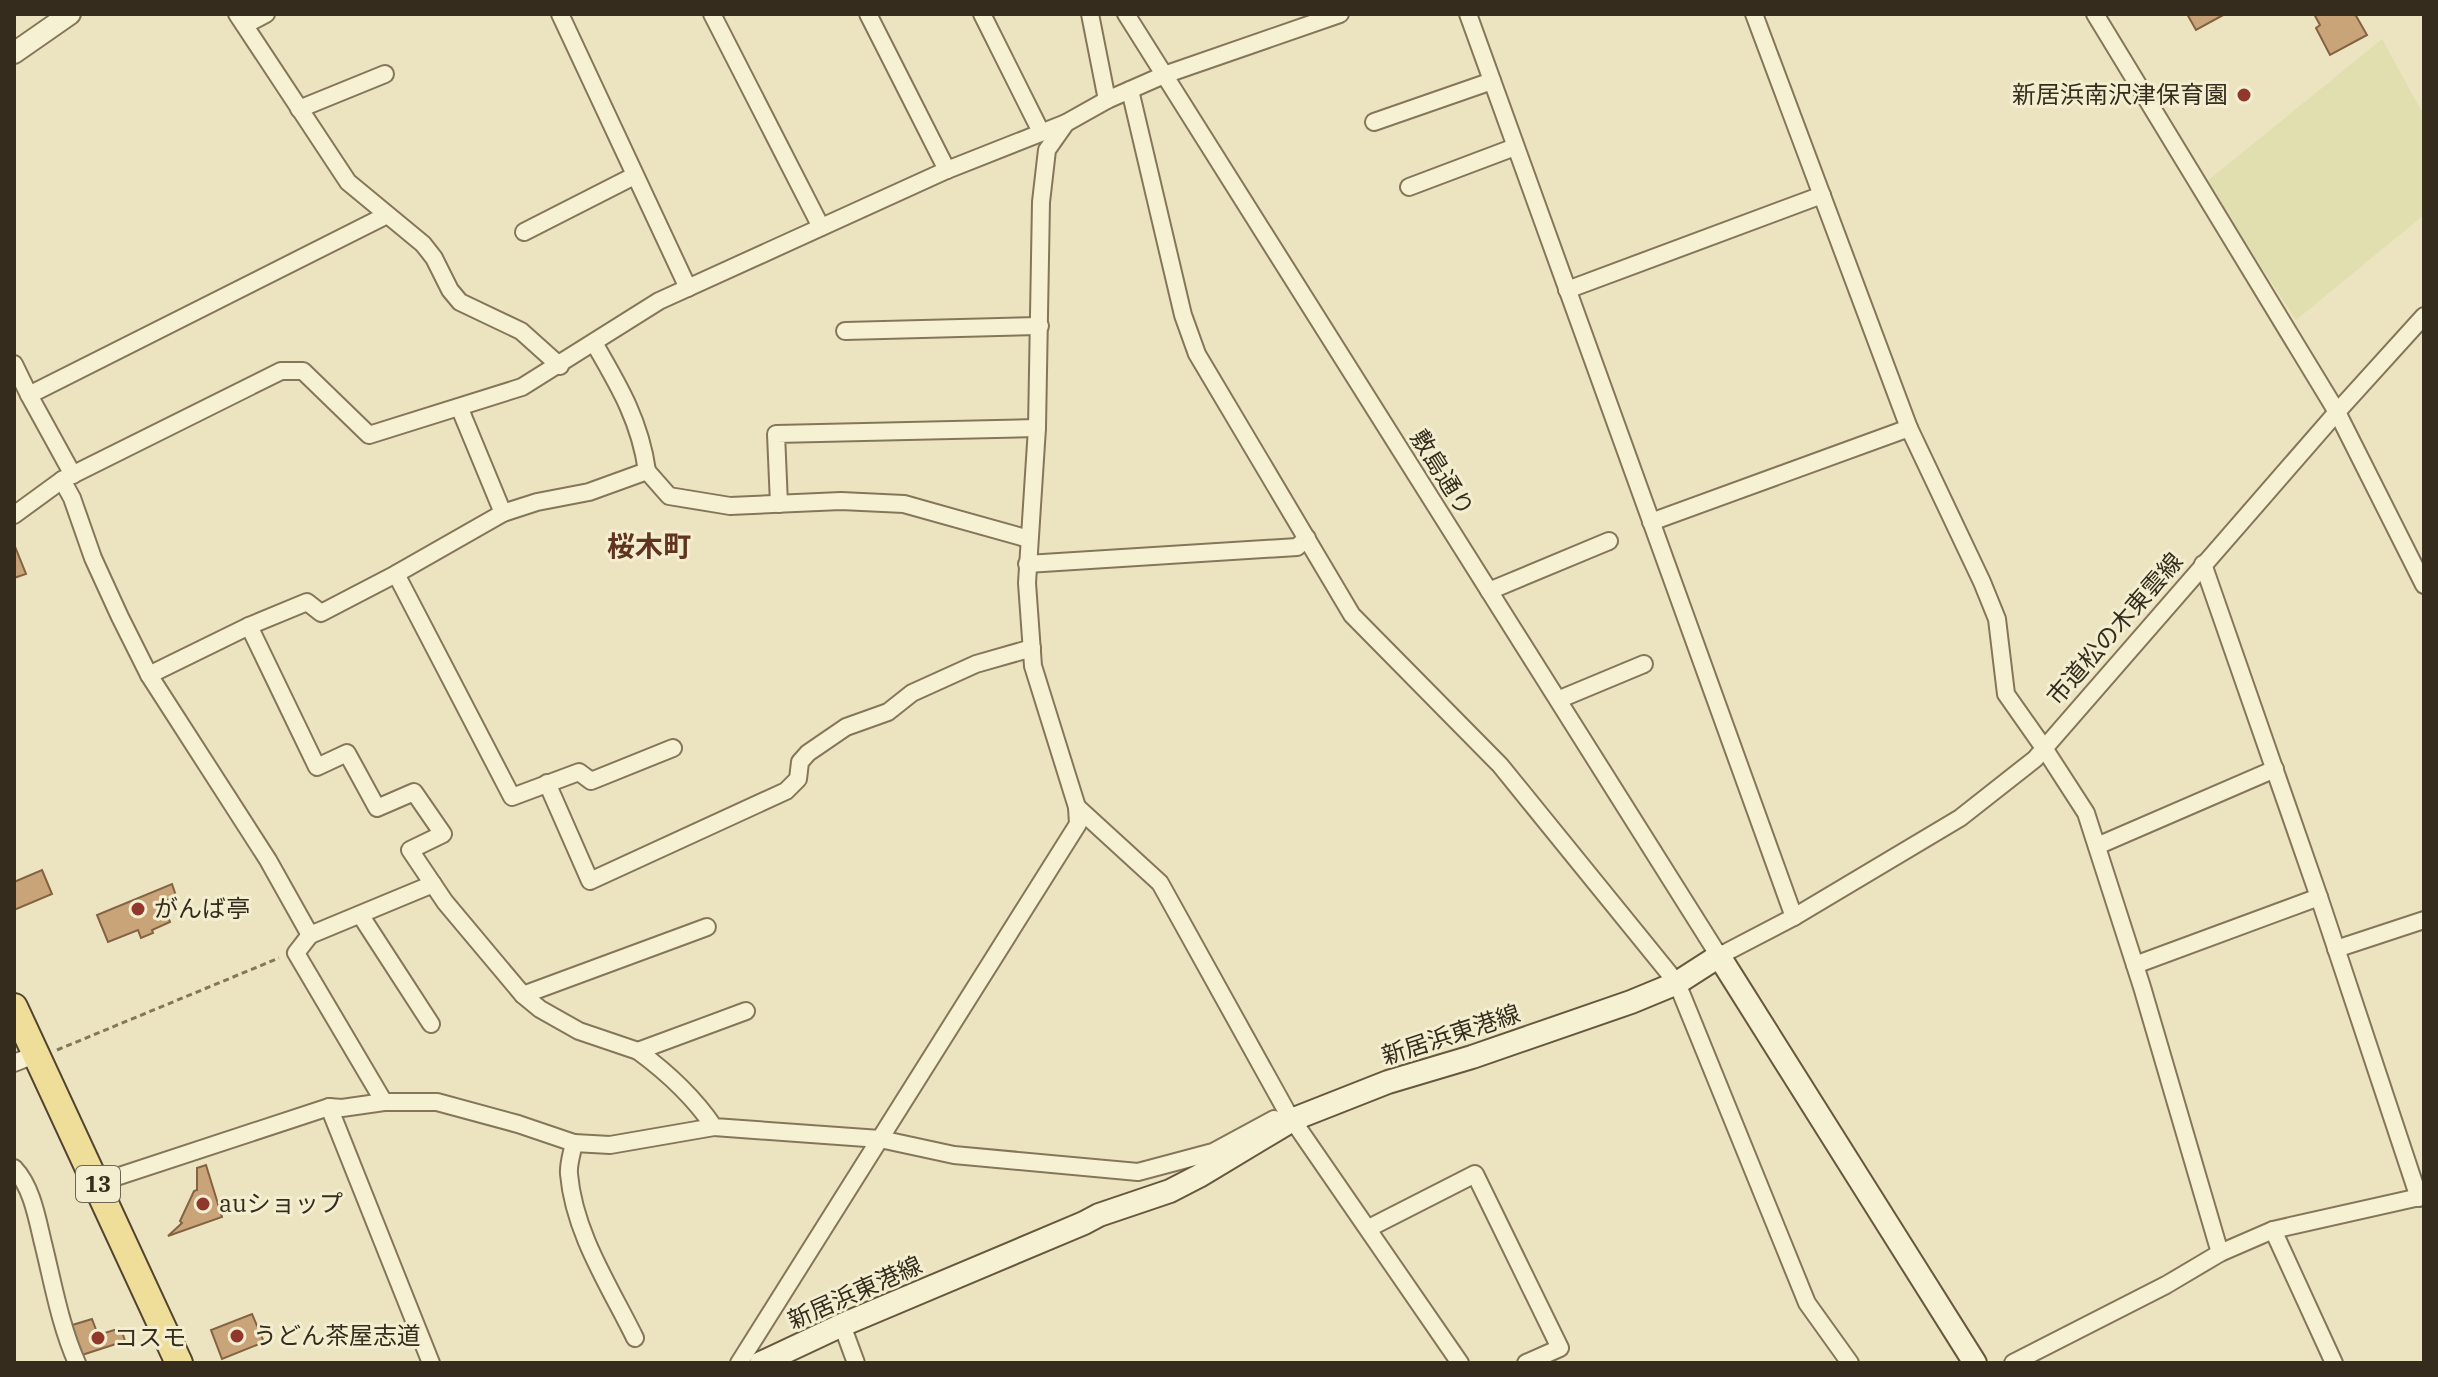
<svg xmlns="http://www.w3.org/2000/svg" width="2438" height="1377" font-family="'IBM Plex Serif','Noto Sans JP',serif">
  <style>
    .farmland { fill: #e1dfaf }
    .building { fill: #c9a479; stroke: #836341; stroke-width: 2 }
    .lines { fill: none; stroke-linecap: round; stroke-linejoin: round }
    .minor-casing { stroke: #85765a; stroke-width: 20 }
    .tertiary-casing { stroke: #85765a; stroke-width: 24 }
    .secondary-casing { stroke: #66573d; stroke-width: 26 }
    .primary-casing { stroke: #52432e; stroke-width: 30 }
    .path { stroke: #85765a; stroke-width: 3; stroke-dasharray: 6 4; stroke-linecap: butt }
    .minor { stroke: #f7f1d4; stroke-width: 16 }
    .tertiary { stroke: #f7f1d4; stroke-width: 20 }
    .secondary { stroke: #f7f1d4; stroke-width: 22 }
    .primary { stroke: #eede9a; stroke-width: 26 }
    .poi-dot { fill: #91382c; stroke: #f4eed1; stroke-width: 3 }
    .labels { text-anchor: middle; stroke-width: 6; stroke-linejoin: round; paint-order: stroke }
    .shield { fill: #f4eed1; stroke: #6e6653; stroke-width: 2 }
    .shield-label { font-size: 22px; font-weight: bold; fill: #352c1d }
    .poi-label { font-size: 24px; fill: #352c1d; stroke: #f4eed1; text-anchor: start }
    .street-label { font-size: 24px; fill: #352c1d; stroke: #f4eed1 }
    .quarter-label { font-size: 28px; font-weight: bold; fill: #60341f; stroke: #f4eed1 }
  </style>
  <rect width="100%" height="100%" fill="#ece4c1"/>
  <path class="farmland" d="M2382 39 2424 115V215L2296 320 2206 182Z"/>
  <g class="building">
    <path d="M2187 14H2225L2196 30Z"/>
    <path d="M2314 14H2355L2367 35 2330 55 2316 28 2320 25Z"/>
    <path d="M14 544 26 574 14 578Z"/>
    <path d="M42 870 52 894 14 910V882Z"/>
    <path d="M172 884 176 896 162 902 170 922 152 930 153 933 141 938 138 930 108 942 97 915Z"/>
    <path d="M206 1165 222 1217 168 1236 182 1223 180 1221 194 1191 197 1190V1168Z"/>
    <path d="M252 1314 264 1342 222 1359 211 1330Z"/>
    <path d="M92 1319 98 1335 121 1328 125 1341 79 1356 69 1326Z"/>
  </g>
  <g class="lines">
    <g class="minor-casing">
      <g id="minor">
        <path d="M237 14 348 182 423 244 434 258 450 290 460 302 521 331 560 366"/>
        <path d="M560 14 688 288"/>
        <path d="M712 14 821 227"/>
        <path d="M868 14 947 170"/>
        <path d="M982 14 1041 132"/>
        <path d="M1090 14 1107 100"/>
        <path d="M1126 14 1719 956 1794 917 1960 818 2035 759 2337 412 2424 316"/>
        <path d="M1468 14 1794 917"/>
        <path d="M1754 14 1909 428 1982 582 1997 619 2006 694 2044 748 2086 813 2142 987 2220 1253"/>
        <path d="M2095 14 2337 412 2424 585"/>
        <path d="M245 25 266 14"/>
        <path d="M1130 90 1183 315 1197 354 1352 615 1500 765 1677 983 1807 1303 1850 1363"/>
        <path d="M299 109 385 74"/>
        <path d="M1374 122 1492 81"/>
        <path d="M1409 187 1515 147"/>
        <path d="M524 232 634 176"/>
        <path d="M1567 290 1822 195"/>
        <path d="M845 331 1040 326"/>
        <path d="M594 343C619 386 640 421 647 471"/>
        <path d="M14 364 29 395"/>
        <path d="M460 409 503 513"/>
        <path d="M73 475 29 395 387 215"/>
        <path d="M62 480 72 498 93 558 120 617 149 675 268 860 310 935 433 884"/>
        <path d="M779 504 776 434 1037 428"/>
        <path d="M14 515 62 480 281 371H303L369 435 522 387 659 301 947 170 1066 123"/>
        <path d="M1651 522 1909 428"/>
        <path d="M1027 564 1297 547 1307 538"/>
        <path d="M2203 564 2319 897 2419 1198"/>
        <path d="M396 574 512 797 579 772 591 781 673 748"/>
        <path d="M1489 591 1609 541"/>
        <path d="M249 626 317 767 347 753 377 808 414 792 443 834 410 850 445 902 523 995 540 1009 579 1031 638 1051"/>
        <path d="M149 675 249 626 307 602 321 613 396 574 503 513 537 502 589 492 647 471 669 496 730 506 841 501 904 504 1029 539"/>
        <path d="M1560 699 1644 664"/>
        <path d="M547 783 590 881 786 791 798 779 800 762 808 753 846 727 888 712 912 693 976 664 1032 648"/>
        <path d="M1077 807 1160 883 1287 1112 1460 1363"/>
        <path d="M2097 846 2275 769"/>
        <path d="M361 916 431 1024"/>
        <path d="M310 935 296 953 384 1102"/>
        <path d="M2336 949 2424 920"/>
        <path d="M2135 965 2319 897"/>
        <path d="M523 995 707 927"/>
        <path d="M746 1011 638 1051C668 1073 693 1096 714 1127L880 1139 954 1155 1138 1172 1213 1152 1274 1119"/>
        <path d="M14 1063 37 1054"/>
        <path d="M329 1107 431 1363"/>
        <path d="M14 1168C32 1187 37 1218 43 1243 53 1283 60 1325 77 1363"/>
        <path d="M98 1183 329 1107 342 1108 384 1102H437L518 1124 574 1143"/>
        <path d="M1369 1228 1475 1174 1560 1348 1526 1363"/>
        <path d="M2273 1230 2334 1363"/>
        <path d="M842 1325 856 1363"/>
        <path d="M635 1338C610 1287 574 1233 569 1174 568 1165 572 1153 574 1143L610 1145 714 1127"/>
        <path d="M739 1363 1078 824 1077 807 1033 666 1027 583 1037 428 1041 202 1047 150 1066 123 1107 100 1164 75 1340 14"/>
        <path d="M2013 1363 2166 1285 2220 1253 2273 1230 2424 1196"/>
      </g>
    </g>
    <g class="tertiary-casing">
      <path id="tertiary" d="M14 53 70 14"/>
    </g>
    <g class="secondary-casing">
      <path id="secondary" d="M761 1363 842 1325 1084 1223 1099 1215 1170 1191 1199 1176 1294 1119 1388 1082 1472 1057 1631 1002 1677 983 1719 956 1975 1363"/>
    </g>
    <g class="primary-casing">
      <path id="primary" d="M14 1007 179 1363"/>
    </g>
    <path class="path" d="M57 1050 279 958"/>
    <use href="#minor" class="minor"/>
    <use href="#tertiary" class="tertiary"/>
    <use href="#secondary" class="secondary"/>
    <use href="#primary" class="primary"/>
  </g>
  <g class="poi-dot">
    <circle cx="2244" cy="95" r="8"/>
    <circle cx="138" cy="909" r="8"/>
    <circle cx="203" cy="1204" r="8"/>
    <circle cx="237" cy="1336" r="8"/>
    <circle cx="98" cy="1338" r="8"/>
  </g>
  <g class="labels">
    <rect class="shield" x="76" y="1166" width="44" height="36" rx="6"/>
    <g class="shield-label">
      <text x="98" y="1192">13</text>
    </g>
    <g class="poi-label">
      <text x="2228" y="103" text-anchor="end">新居浜南沢津保育園</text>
      <text x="154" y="917">がんば亭</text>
      <text x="219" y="1212">auショップ</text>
      <text x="253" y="1344">うどん茶屋志道</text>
      <text x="114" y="1346">コスモ</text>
    </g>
    <g class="street-label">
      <text transform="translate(1442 473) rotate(58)" y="8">敷島通り</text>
      <text transform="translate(2115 629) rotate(-49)" y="8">市道松の木東雲線</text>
      <text transform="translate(1451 1035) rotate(-18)" y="8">新居浜東港線</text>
      <text transform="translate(855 1293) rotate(-24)" y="8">新居浜東港線</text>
    </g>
    <g class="quarter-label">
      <text x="649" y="556">桜木町</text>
    </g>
  </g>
  <rect width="2438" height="1377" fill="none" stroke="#352c1d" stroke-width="32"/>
</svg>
